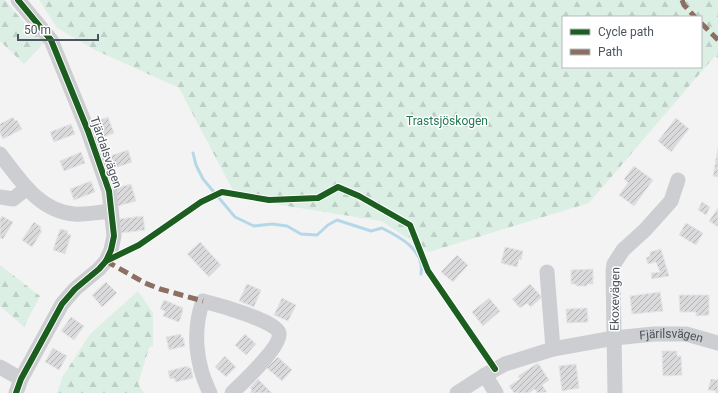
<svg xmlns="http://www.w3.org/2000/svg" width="718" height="393" font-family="Roboto,sans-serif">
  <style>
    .forest { fill: url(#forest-firs); fill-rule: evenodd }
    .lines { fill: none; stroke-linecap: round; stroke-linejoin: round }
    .stream { stroke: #b5d8e8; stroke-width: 3 }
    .building { fill: url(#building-hatch); stroke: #e5e5e6 }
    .minor { stroke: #cdced1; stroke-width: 15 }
    .quiet { stroke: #8d6e63; stroke-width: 5; stroke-dasharray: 10 5; stroke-linecap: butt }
    .cycleway-casing { stroke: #fff; stroke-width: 8 }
    .cycleway { stroke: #1b5e20; stroke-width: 6 }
    .labels { text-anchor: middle; stroke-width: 3; stroke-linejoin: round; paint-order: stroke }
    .park-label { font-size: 12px; fill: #237957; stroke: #fff }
    .street-label { font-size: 12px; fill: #4c545e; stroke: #fff }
  </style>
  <defs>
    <pattern id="forest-firs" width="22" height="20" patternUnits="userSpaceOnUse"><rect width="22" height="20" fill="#dcefe5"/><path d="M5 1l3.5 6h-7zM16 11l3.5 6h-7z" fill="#becfc7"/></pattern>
    <pattern id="building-hatch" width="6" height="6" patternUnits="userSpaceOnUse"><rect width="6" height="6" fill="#dadadc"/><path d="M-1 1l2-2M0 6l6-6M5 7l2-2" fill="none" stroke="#b3b3b6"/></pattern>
  </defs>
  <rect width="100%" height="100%" fill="#f4f3f3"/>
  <g class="forest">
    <path d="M0 0H5L21 19 44 43 24 64 0 41Z"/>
    <path d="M39 0H718V59L715 56 589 203 429 252 381 221 237 198 179 88 95 50 57 28ZM563 17H701V67H563Z"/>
    <path d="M0 265 40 296 24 327 0 306Z"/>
    <path d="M138 291 153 313V346L149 348 138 384 144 393H57L63 376 90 334Z"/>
  </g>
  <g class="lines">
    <path class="stream" d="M193 153 196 165 203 179 235 217 254 226 272 224 287 226 301 234 317 235 328 225 337 220 371 231 382 228C400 237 425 250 421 274"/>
  </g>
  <g class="building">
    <path d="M13 117 15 121 17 120 22 129 3 139 0 133V124Z"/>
    <path d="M108 117 114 133 98 139 92 123Z"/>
    <path d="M676 118 689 129 671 152 658 141Z"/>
    <path d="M71 124 75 134 54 142 50 132Z"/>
    <path d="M718 148V177L713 176Z"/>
    <path d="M128 150 132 162 112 169 107 157Z"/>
    <path d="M81 152 85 163 64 171 60 161Z"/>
    <path d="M634 166 653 180 634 206 619 195 628 183 624 179Z"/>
    <path d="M91 181 95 192 74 200 70 189Z"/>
    <path d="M131 184 136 201 118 206 113 189Z"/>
    <path d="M702 202 710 207 706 215 698 210Z"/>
    <path d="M718 208V227L709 221Z"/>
    <path d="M2 216 13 222 3 239 0 238V219Z"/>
    <path d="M143 216 145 230 121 233 119 219Z"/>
    <path d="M34 222 41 227 40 229 42 231 32 247 22 240Z"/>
    <path d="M686 223 703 233 696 245 679 235Z"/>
    <path d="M60 229 68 231 67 234 71 235 65 254 53 250Z"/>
    <path d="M200 242 221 265 209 277 187 254Z"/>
    <path d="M505 247 523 251 521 260 519 259 517 267 501 263Z"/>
    <path d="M661 249 669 276 652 279 651 273 660 272 656 262 648 264 646 258 650 256V252Z"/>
    <path d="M457 255 468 265 453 282 441 272Z"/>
    <path d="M593 269V284H587V286H576V284H571V270Z"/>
    <path d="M106 282 117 293 102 307 92 295Z"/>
    <path d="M247 284 261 290 254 307 239 301Z"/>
    <path d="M530 284 542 297 531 307 527 303 520 308 512 299Z"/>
    <path d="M660 292 663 311 632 314 630 296Z"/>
    <path d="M679 295H709V315L696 316V312H680Z"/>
    <path d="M282 298 296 305 288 321 274 315Z"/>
    <path d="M489 298 500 311 483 326 472 312Z"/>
    <path d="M164 300 183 308 182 311H183L179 322 163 316 165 311 160 309Z"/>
    <path d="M587 308 588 322 567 323 566 309Z"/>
    <path d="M71 317 84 326 74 340 61 331Z"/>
    <path d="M181 334V338L183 337 185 346 169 350 166 337Z"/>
    <path d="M245 334 256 344 246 355 235 345Z"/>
    <path d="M53 348 67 356 59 370 45 362Z"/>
    <path d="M662 351H677V356H681L682 375 663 376Z"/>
    <path d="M225 356 236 367 226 377 215 367Z"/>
    <path d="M278 357 292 370 282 381 267 368Z"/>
    <path d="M538 363 549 380 542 385 547 392 537 393 535 389 529 393H514L509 386 520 379 518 376Z"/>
    <path d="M576 364 579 388 562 391 559 366Z"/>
    <path d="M188 366V368H191L193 378 176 382 174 378 170 379 168 371Z"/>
    <path d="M258 379 272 393H251L250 392 252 390 250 388Z"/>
    <path d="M711 379 717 380 718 379V393H715L716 391 708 390Z"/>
  </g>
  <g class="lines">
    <g class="minor">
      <path d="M0 154C20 180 39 211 74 214 87 215 99 212 111 211"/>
      <path d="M0 197 13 199 27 188"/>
      <path d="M547 272 553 349"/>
      <path d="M0 367 21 379"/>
      <path d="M485 375 496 393"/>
      <path d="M16 393 21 379 62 304 75 289 99 269 106 261 111 250 114 236 109 191 88 131 51 40 18 0"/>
      <path d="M210 393C196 365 192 331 203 301 215 304 277 321 279 333 282 346 242 383 232 393"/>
      <path id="s1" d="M457 393 485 375 505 364 553 349 614 338 654 334H686L718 343"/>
      <path d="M615 393 613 271 614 264 623 250 645 230 671 201 678 180"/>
    </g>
    <g class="quiet">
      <path d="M682 0 684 5 695 17"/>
      <path d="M701 23 718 40"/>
      <path d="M106 261 145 283 160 289 203 301"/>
    </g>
    <g class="cycleway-casing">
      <g id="cycleway">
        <path d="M106 261 139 245 201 202 222 192 269 200 318 198 338 187 359 196 410 225 428 271 495 369"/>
        <path d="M16 393 21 379 62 304 75 289 99 269 106 261 111 250 114 236 109 191 88 131 51 40 18 0"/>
      </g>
    </g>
    <use href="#cycleway" class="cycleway"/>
  </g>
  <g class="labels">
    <g class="park-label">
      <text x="447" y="125">Trastsjöskogen</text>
    </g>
    <g class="street-label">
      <text transform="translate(106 152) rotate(71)" y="4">Tjärdalsvägen</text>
      <text transform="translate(615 299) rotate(-89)" y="4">Ekoxevägen</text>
      <text dy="4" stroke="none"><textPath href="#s1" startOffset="226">Fjärilsvägen</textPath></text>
    </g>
  </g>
  <rect x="562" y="16" width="140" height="52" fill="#ffffff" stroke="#b7bbbf"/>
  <rect x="570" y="29" width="20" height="6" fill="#1b5e20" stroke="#b7bbbf"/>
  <text x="598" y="36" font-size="12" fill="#4c545e">Cycle path</text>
  <rect x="570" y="49" width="20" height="6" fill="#8d6e63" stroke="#b7bbbf"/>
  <text x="598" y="56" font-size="12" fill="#4c545e">Path</text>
  <path d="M18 34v6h80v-6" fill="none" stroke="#4c545e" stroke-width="2"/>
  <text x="24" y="34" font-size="12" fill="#4c545e" stroke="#ffffff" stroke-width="3" paint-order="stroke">50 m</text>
</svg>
